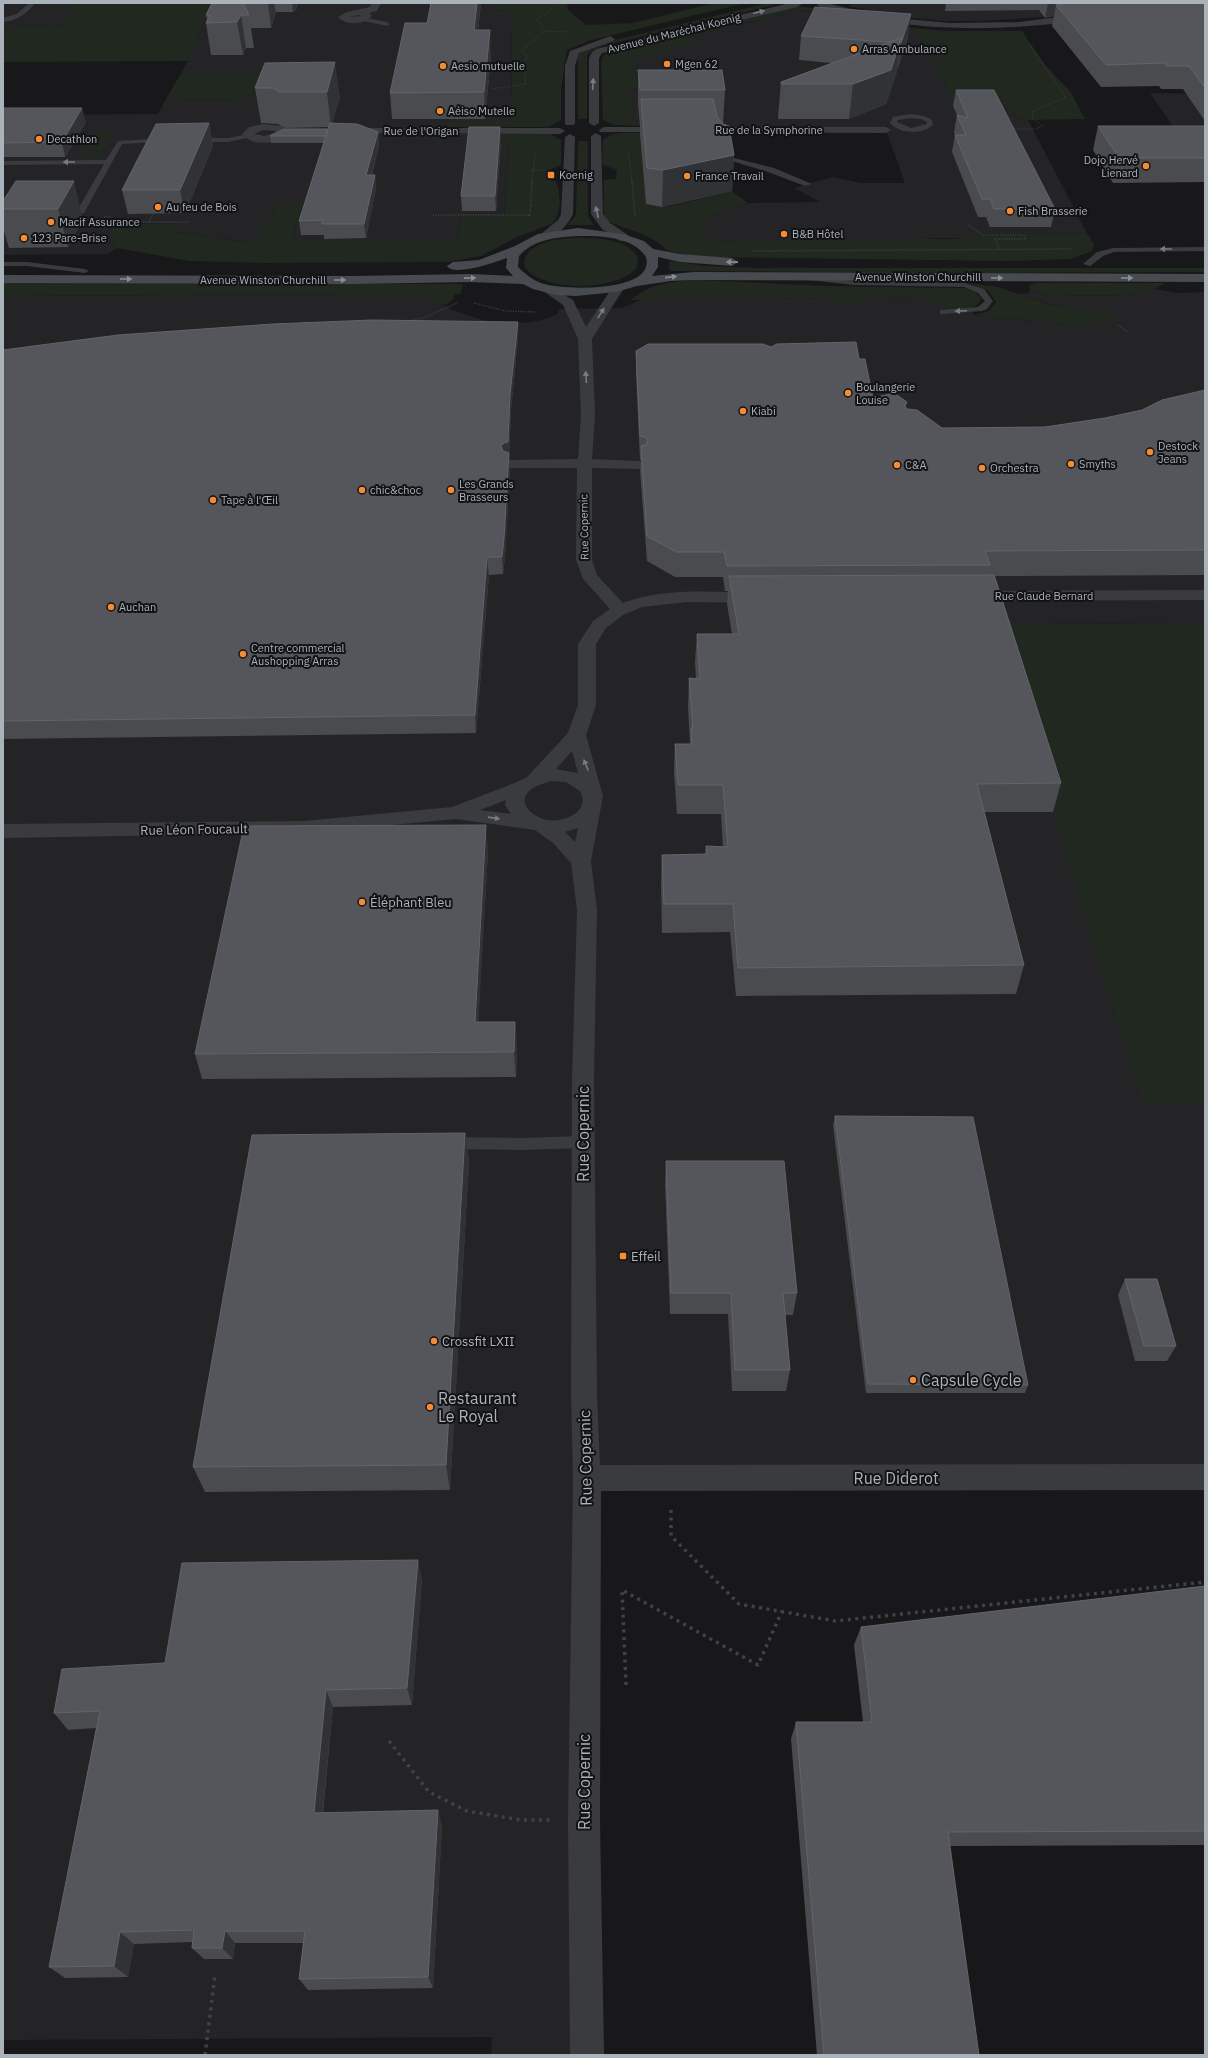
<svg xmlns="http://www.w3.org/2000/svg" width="1208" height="2058" font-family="'IBM Plex Sans',sans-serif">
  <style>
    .built { fill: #242427 }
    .green { fill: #20281f }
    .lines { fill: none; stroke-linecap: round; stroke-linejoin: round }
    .path-far2 { stroke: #3f4246; stroke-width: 1; stroke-dasharray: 1 1.5; stroke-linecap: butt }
    .path-far1 { stroke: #3f4246; stroke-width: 1.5; stroke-dasharray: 1 1.5; stroke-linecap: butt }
    .path { stroke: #3f4246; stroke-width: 3.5; stroke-dasharray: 3 4.5; stroke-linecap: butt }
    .lane { fill: #393b3f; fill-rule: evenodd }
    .street { fill: #393b3f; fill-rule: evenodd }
    .secondary { fill: #474a4f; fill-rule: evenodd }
    .wall { fill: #494b4f }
    .shaded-wall { fill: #313235 }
    .building { fill: #54565b; stroke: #61646a }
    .oneway { fill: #777c83 }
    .oneway2 { fill: #878e95 }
    .poi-dot { fill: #f58c34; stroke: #131315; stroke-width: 1.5 }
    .labels { text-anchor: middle; stroke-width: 4; stroke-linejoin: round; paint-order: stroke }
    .far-street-label { font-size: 11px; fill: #aab2ba; stroke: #131315 }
    .far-poi-label { font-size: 11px; fill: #aab2ba; stroke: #131315; text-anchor: start }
    .street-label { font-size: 13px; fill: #aab2ba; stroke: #131315 }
    .poi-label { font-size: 13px; fill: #aab2ba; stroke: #131315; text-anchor: start }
    .near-street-label { font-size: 16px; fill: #aab2ba; stroke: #131315 }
    .near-poi-label { font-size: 16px; fill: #aab2ba; stroke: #131315; text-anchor: start }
  </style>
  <rect width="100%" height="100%" fill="#18181a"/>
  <g class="built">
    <path d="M3 3H49L47 6 75 7 62 28 3 27Z"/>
    <path d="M215 3H496V10L512 11 511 122 443 127 454 130 452 135 473 137 474 140H509L504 216H461L458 242H291L303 204H279L253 243 175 232 179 224 109 223 110 239 117 248 107 254 3 255V115L158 114 166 99 249 100 259 75H180L188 61 203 24Z"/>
    <path d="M854 3H1120L1057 16 983 21H944L904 17 848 6Z"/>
    <path d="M799 10 913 28 946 85 951 105H1010L1016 116 1028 120 1087 233 983 235 968 238H928L920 237 911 242H736L704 239 708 216 748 203 820 202 794 188 815 182 833 177 861 183H905L886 130H715L634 121 632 99 622 92 653 84 631 71 630 67H635V59L703 41 691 36Z"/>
    <path d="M1150 93 1205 94V171L1174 128Z"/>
    <path d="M1154 289 1177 293 1205 292V623L995 624 1143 1104H1205V1477L587 1478V2055H491L492 2037 3 2040V296L344 294 343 297H420L436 301 452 310 483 320 503 323H524L543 320 558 314V309L622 308 643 299 838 298 841 305H858L856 298 933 297 936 306 970 307 974 315 1075 325 1088 323H1115L1111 318 1117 311 1064 308 1018 294 1029 293 1030 290 1051 296 1129 295Z"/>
  </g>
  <g class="green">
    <path d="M49 3H215L203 24 188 61 3 62V27L62 28 74 7H47Z"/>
    <path d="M496 3H568L567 9 586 25 633 23 714 3H746L591 40 567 50 561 88V120L548 127H443L446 122H511L512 11 496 10Z"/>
    <path d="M768 3 774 5 606 45 592 50 587 55V119H578V57L580 52 611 41Z"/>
    <path d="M797 6 829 10 815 12 799 10 692 36 704 42 635 59 636 67H631V71H636L637 76 654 84 623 92 632 99 634 121 644 122 645 126 615 125 603 120 601 63 603 56 608 52Z"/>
    <path d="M913 28 946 31H1022L1046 66 1070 91 1085 119 1028 120 1016 116 1010 105H951L946 85Z"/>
    <path d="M180 75H260L249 100 166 99Z"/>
    <path d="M94 132H114L100 157H79Z"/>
    <path d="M548 133 561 140V165L549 170 548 180 555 181 558 187 560 203 557 216 552 224 517 237 481 256 448 262 264 263 189 261 117 248 110 239 109 223 179 224 175 232 252 243 279 204H303L291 242H458L461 216H504L509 141 473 140V137L451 136 454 134Z"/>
    <path d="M620 133H688L641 139 646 199 649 204 662 207 671 206 732 191 748 203 708 216 705 239 736 242H911L920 237C940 241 963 239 983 235L1087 233 1094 244 1092 251 1071 259 1006 261 700 257 668 251 659 243 642 234 609 222 604 216V180L616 179 617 170 604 165 602 163 603 140 611 135Z"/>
    <path d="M578 141H588V216L594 225H568L576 215Z"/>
    <path d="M583 238C601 238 629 240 638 258L637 267C618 291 550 292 528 271 525 268 523 263 525 258 533 239 566 238 583 238Z"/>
    <path d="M672 261 704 266 758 268H1205V272L976 273 671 271 669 269V262Z"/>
    <path d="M698 280 826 286 966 288 975 292 981 298C979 314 948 307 936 306L933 297 857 298 858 305H841L838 298 631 300C654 282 669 282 698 280Z"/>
    <path d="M3 283 463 284 461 294H455L453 299 445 305 420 297H342L344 294 3 296Z"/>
    <path d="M968 283 998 287 1055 306 1118 311 1112 318 1115 323H1088L1075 325 974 315 989 311 996 302 989 291Z"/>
    <path d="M1036 283H1165L1154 289 1129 295 1051 296 1030 290 1029 285Z"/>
    <path d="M1205 623V1104L1143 1105 994 624Z"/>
  </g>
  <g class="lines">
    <g class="path-far2">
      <path d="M555 3 547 13 537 19 545 31 566 32"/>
      <path d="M1029 45 1066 97 1033 111 1032 118 1043 126"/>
      <path d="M492 89 526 84 524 66 527 56 523 53V49L545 31"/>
      <path d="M1012 129H1036L1043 126"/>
      <path d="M628 152 632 181"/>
      <path d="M532 170H545"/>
      <path d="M532 181 535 154 537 153"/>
    </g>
    <g class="path-far1">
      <path d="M632 180 635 217"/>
      <path d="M433 215H530"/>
      <path d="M530 216 532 180"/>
      <path d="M104 217H112"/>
      <path d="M110 222H189"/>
      <path d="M149 222 153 213"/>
      <path d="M968 225 983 235H1025L1026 239H995L1000 249"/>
      <path d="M753 251 1072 249"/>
      <path d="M474 303 505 311 537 312"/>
      <path d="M410 321 423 318 457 303"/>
      <path d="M1118 325 1128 332"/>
    </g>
    <g class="path">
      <path d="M671 1510V1536L739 1604 835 1621 1205 1582"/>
      <path d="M626 1685 622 1590 758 1665 782 1611"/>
      <path d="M389 1741 429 1792 467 1811 521 1820H550"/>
      <path d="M205 2055 215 1975"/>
    </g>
    <g class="lane">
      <path d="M29 3H35C27 14 16 21 3 22V18L17 14Z"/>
      <path d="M361 17 387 22 390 24 387 26 359 20Z"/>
      <path d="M910 114 924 116 932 120 933 125C922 135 900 134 890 123L893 117ZM910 118 921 119 927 122V124L911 128 897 122 898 120Z"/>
      <path d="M249 134 251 135V137L228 142H194L191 140 194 138H228Z"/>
      <path d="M167 138 169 139V141L122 144 84 213 63 216 59 214 60 212 78 209 104 164 3 165V161L106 160 118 141Z"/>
      <path d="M718 148 726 156 774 168 812 184 805 186 768 172 722 158 715 150Z"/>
      <path d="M1205 247V251L1114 252 1103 256 1090 266 1083 264 1097 252 1113 248Z"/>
      <path d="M3 262H27L85 269 89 271 85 273 27 266H3Z"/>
      <path d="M806 276 854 281 965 283 984 289 993 301 987 309 982 311 943 314H940V310L978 307 985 301 978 293 964 287 854 285 809 280 805 278Z"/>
      <path d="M584 1136 589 1138 591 1142 589 1146 584 1148 520 1150 447 1149 442 1147 440 1143 442 1139 447 1137 520 1138Z"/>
    </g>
    <g class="street">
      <path d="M371 3H381L377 11 369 13 372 16C364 25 346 26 338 17L347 12 370 7ZM359 15 361 16 349 17Z"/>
      <path d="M790 3 802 4 797 7 602 53 599 58V123L594 126 589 123V58L592 52 596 49Z"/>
      <path d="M817 3H827L883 17 951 23 1019 22 1083 14 1088 17 1083 20C993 33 905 32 818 6Z"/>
      <path d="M610 36 615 39 613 41 579 53 575 66V123L574 125H566L565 123V66L570 51Z"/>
      <path d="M263 124 282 126 287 132C278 145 252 147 242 134L249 127ZM263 130 275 131 276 132 265 136 254 134Z"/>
      <path d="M604 127H886L891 130 886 133 600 132 599 130Z"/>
      <path d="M345 128H560L565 131 560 134 341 133 340 131 341 129Z"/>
      <path d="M596 133 601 136 603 214 610 223 628 235 630 238 628 241H620L602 229 591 214V136Z"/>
      <path d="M570 134 575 137 573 214C568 224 554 243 541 240L539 237 541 234 558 220 561 214 565 137Z"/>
      <path d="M545 284 573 300 586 327 614 285H622L624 288 592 339 595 415 592 459 639 461 644 462 646 465 644 468 639 469 592 468V560L597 575 623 603C665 587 713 592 758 593L764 594 766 598 764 602 758 603 687 602 642 607 623 615 606 628 596 644V705L586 735 603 796 591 861 597 910 594 1079 597 1395 600 1465 1205 1464V1490L601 1491 600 1820 604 2055H570L568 1820 573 1478 571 1395 572 1079 577 910 571 863 553 843 535 830 456 819 304 833 3 838V824L304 821 452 807 517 782 527 777 568 733 578 705V644L593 621 610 609 583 579 576 560 577 468H510L505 467 503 464 505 461 510 460 578 459 581 415 578 339 563 305 539 288ZM572 751 578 773 556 769ZM551 781 566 782 580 791C591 811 565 823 547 820 531 817 514 800 533 788 538 785 545 783 551 781ZM506 800 505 805 511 814 480 810ZM578 828 575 842 565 832Z"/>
      <path d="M1205 590V600L972 601 966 600 964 596 966 592 972 591Z"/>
    </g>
    <path class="secondary" d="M578 228 623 234 644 241 653 249 680 254 732 258 738 262 732 266 680 262 658 257V267L652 276 694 272 1205 274V282L694 280 671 281 637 286 616 292 576 296 556 295 533 289 523 284 470 282 353 284 3 283V275L353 276 470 274 513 276 506 268 507 258C496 262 454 277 447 266L453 262 479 260 515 246 538 234ZM578 236C600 236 633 236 646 257 656 293 564 290 544 284 534 281 526 275 518 267L519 256C534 239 557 237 578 236Z"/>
  </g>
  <g class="wall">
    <path d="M212 3H298L296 10 293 12H276L271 28H251L254 48H246L243 55H211L206 23 207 20 206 15Z"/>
    <path d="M431 3H481L478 30 491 56 485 119H392L390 93 427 23Z"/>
    <path d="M946 3H1205V121L1183 89H1161L1159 86 1101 87 1052 26 1054 16 1045 18 1039 10 945 11Z"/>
    <path d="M801 36 908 38 898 68H897V71L886 104 849 119H778V117L781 82 832 63 799 60Z"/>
    <path d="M265 63 340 97 332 123 378 132 379 146 372 175H375L376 189 366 238 324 239V235H301L299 221 324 143H271L270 136 328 129V127L285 128 278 124 261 123 255 88Z"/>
    <path d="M638 70 725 90 723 124 734 155 732 191 662 207 646 204 640 134V126L638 105Z"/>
    <path d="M956 90 1055 209 1051 227H990L986 217H978L952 152 955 135 954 132 957 115 953 106Z"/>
    <path d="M3 108 86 122 65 157H3Z"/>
    <path d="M209 123 213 146 185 213 128 214 122 190Z"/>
    <path d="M1098 126H1205V182L1113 183 1093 150Z"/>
    <path d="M501 141 496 211H462L461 196Z"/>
    <path d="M16 181 83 219 68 247 9 248 3 228V201Z"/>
    <path d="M518 322V338L511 410 509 459 510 469 505 556 503 574 489 575 476 733 3 739V350Z"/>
    <path d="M771 347 859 359 873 398 906 407 907 409 942 428 1045 427 1105 418 1142 410 1205 390V575L995 576 1061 783 1053 812H984L1024 965 1016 994 736 996 730 932 662 933 661 883 662 855 705 854 706 846 723 847 721 814H677L674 773 675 744H690L688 707 689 678 696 679 695 662 697 634H732L727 604 728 591H725L723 577H675L647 561 640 470 641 460H640L636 374V351Z"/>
    <path d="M488 851 478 1022H515L517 1047 516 1077 202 1079 195 1054Z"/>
    <path d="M835 1116 1028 1385 1025 1393H866L833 1125Z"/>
    <path d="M465 1133 469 1162 450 1490 205 1492 193 1467Z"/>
    <path d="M666 1161 797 1293 793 1315H785L790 1370 786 1391H732L728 1314H670L665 1184Z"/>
    <path d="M1125 1279 1176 1346 1167 1361H1135L1118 1295Z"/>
    <path d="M422 1579 412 1705 333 1707 323 1812 442 1825 433 1988 308 1990 299 1979 303 1943H235L233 1959H204L192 1948V1942L134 1944 128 1977 65 1978 49 1967 96 1728 68 1730 54 1713 165 1663Z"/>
    <path d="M1205 1586V1845L950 1846 979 2055H817L791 1739 796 1722H863L854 1645 861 1627Z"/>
  </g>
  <g class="shaded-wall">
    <path d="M268 3H274L276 12 271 28Z"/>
    <path d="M292 3H298L296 10 293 12Z"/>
    <path d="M477 3H481L475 56 474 30Z"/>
    <path d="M1048 3H1123L1056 5 1054 16 1045 18Z"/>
    <path d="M911 14 908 38 898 68 901 43Z"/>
    <path d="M241 15 246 48 243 55 237 22Z"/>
    <path d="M490 30 491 56 485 119 484 92Z"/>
    <path d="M901 38 897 71 886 104 849 119 853 84Z"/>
    <path d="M335 62 340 97 331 127 327 92Z"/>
    <path d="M82 108 86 122 65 157 62 142Z"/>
    <path d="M209 123 213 146 185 213 180 190Z"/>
    <path d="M500 127 501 141 496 211 495 196Z"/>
    <path d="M378 132 379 146 368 189 366 175Z"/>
    <path d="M734 155 732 191 662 207 663 170Z"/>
    <path d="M375 175 376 189 366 238 364 224Z"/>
    <path d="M74 181 83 219 68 247 58 209Z"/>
    <path d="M518 322V338L511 410 509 459 510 469 505 556 503 574 502 557 501 446 510 394Z"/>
    <path d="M487 557 489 575 476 733 475 715Z"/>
    <path d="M486 825 488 851 477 1047 475 1022Z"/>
    <path d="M515 1022 517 1047 516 1077 514 1052Z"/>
    <path d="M465 1133 469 1162 450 1490 446 1465Z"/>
    <path d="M418 1560 422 1579 412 1705 407 1688Z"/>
    <path d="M326 1690 333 1707 321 1827 314 1813Z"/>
    <path d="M438 1810 442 1825 433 1988 428 1977Z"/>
    <path d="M225 1931 235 1943 233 1959 222 1948Z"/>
    <path d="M120 1932 134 1944 128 1977 114 1966Z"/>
  </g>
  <g class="building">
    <path d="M212 3H243L249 15H241L237 22 206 23 210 15H206Z"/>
    <path d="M431 3H477L474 30H490L484 92 390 93 405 23H427Z"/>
    <path d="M1066 3H1205V88L1189 66H1167L1164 63 1106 65 1056 5Z"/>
    <path d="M815 7 911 14 901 43V38L889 42 801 36Z"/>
    <path d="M901 38 891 70 853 84H781V82Z"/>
    <path d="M335 62 327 92H280L273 88H255L265 63Z"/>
    <path d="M638 70H722L725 90H640Z"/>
    <path d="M956 90H994L1055 209H994L990 199H982L955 135H966L957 115 968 118Z"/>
    <path d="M641 99H713L717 117 723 124 729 126 734 155 663 170 647 168Z"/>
    <path d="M3 108H82L62 142 3 143Z"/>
    <path d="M209 123 180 190H122L156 124Z"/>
    <path d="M330 123 357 124 378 132 366 175H375L364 224H322L323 220 299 221Z"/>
    <path d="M1098 126H1205V158H1119Z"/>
    <path d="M469 127H500L495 196H461Z"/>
    <path d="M284 129H328L326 136H270Z"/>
    <path d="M16 181H74L58 209H3V201Z"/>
    <path d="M372 320 518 322 510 394 508 442 504 443 501 446 503 451 509 453 504 538 502 557H487L475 715 3 721V350L118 335 273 324Z"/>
    <path d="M856 342 859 359H865L873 398 894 393 907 402 905 406 907 409 917 410 942 428 1045 427 1105 418 1142 410 1162 400 1205 390V550L985 551 990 565 727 566 724 552H676L647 536 641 446 646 445 648 440 645 437 640 436 636 351 648 344H763L771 347 777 344Z"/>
    <path d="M994 575 1061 783 977 784 1024 965 738 968 733 904H664L662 855 707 854 706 846 728 847 723 785H678L675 744H692L691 728H693L689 678 700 679 697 634H739L729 576Z"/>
    <path d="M486 825 475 1022H515L514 1052 195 1054 244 826Z"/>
    <path d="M835 1116 973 1117 1028 1385 868 1384Z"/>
    <path d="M465 1133 446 1465 193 1467 252 1135Z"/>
    <path d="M666 1161H784L797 1293H783L790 1370H735L731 1293H671Z"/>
    <path d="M1125 1279H1157L1176 1346H1144Z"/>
    <path d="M418 1560 407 1688 326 1690 314 1813 438 1810 428 1977 299 1979 305 1931H225L222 1948H192L194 1930 120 1932 114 1966 49 1967 100 1711 54 1713 62 1669 165 1663 182 1563Z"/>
    <path d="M1205 1586V1831L948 1832 979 2055H824L796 1722H872L861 1627Z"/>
  </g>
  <defs><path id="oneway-solid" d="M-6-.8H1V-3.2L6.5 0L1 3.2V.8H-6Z"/></defs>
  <g class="oneway">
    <use href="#oneway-solid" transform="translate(759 12) rotate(-14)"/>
    <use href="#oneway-solid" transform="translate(593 84) rotate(-87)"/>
    <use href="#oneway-solid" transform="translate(69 162) rotate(180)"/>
    <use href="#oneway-solid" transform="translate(597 212) rotate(-103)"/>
    <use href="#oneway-solid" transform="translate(1166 249) rotate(180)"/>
    <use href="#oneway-solid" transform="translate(961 311) rotate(178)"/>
    <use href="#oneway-solid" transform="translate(601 313) rotate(-58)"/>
    <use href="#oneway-solid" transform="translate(586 377) rotate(-94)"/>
    <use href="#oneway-solid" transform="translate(586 765) rotate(-112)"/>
    <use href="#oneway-solid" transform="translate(494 818) rotate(8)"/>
  </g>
  <g class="oneway2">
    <use href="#oneway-solid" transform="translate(732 262) rotate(-179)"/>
    <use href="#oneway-solid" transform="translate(671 277) rotate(-6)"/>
    <use href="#oneway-solid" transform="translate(470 278) rotate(-1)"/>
    <use href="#oneway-solid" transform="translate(997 278)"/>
    <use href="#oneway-solid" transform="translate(1127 278)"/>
    <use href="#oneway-solid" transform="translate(126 279)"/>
    <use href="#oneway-solid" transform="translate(340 280)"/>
  </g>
  <g class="poi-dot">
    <circle cx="854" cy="49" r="4"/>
    <circle cx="667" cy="64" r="4"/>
    <circle cx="443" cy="66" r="4"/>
    <circle cx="440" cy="111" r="4"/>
    <circle cx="39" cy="139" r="4"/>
    <circle cx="1146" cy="166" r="4"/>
    <rect x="547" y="171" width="8" height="8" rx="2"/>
    <circle cx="687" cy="176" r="4"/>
    <circle cx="158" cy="207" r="4"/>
    <circle cx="1010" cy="211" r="4"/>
    <circle cx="51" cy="222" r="4"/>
    <circle cx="784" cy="234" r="4"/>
    <circle cx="24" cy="238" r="4"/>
    <circle cx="848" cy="393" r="4"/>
    <circle cx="743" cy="411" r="4"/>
    <circle cx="1150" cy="452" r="4"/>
    <circle cx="1071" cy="464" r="4"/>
    <circle cx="897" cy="465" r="4"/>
    <circle cx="982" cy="468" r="4"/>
    <circle cx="362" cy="490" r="4"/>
    <circle cx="451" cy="490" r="4"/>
    <circle cx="213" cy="500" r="4"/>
    <circle cx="111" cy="607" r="4"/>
    <circle cx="243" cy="654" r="4"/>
    <circle cx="362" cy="902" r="4"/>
    <rect x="619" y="1252" width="8" height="8" rx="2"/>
    <circle cx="434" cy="1341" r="4"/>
    <circle cx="913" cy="1380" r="4"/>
    <circle cx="430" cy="1407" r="4"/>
  </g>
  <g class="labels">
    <g class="far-street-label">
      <text transform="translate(674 33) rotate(-14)" y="4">Avenue du Maréchal Koenig</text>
      <text x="769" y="134">Rue de la Symphorine</text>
      <text x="421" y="135">Rue de l'Origan</text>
      <text x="918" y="281">Avenue Winston Churchill</text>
      <text x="263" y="284">Avenue Winston Churchill</text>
      <text transform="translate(584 527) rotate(-91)" y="4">Rue Copernic</text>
      <text x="1044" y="600">Rue Claude Bernard</text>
    </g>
    <g class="far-poi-label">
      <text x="862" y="53">Arras Ambulance</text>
      <text x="675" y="68">Mgen 62</text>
      <text x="451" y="70">Aesio mutuelle</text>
      <text x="448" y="115">Aéiso Mutelle</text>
      <text x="47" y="143">Decathlon</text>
      <text x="1138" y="164" text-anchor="end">Dojo Hervé<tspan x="1138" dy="13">Lienard</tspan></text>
      <text x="559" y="179">Koenig</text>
      <text x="695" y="180">France Travail</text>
      <text x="166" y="211">Au feu de Bois</text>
      <text x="1018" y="215">Fish Brasserie</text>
      <text x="59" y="226">Macif Assurance</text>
      <text x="792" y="238">B&amp;B Hôtel</text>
      <text x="32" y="242">123 Pare-Brise</text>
      <text x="856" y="391">Boulangerie<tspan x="856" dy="13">Louise</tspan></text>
      <text x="751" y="415">Kiabi</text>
      <text x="1158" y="450">Destock<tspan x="1158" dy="13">Jeans</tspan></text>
      <text x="1079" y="468">Smyths</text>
      <text x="905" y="469">C&amp;A</text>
      <text x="990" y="472">Orchestra</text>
      <text x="459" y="488">Les Grands<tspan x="459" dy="13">Brasseurs</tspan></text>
      <text x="370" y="494">chic&amp;choc</text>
      <text x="221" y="504">Tape à l'Œil</text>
      <text x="119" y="611">Auchan</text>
      <text x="251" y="652">Centre commercial<tspan x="251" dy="13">Aushopping Arras</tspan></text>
    </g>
    <g class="street-label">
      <text transform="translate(194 829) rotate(-1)" y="5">Rue Léon Foucault</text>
    </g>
    <g class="poi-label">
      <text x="370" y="907">Éléphant Bleu</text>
      <text x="631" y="1261">Effeil</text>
      <text x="442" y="1346">Crossfit LXII</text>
    </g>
    <g class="near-street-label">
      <text transform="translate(583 1134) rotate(-90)" y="6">Rue Copernic</text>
      <text transform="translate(585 1458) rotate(-91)" y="6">Rue Copernic</text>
      <text x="896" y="1484">Rue Diderot</text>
      <text transform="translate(584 1782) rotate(-90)" y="6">Rue Copernic</text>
    </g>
    <g class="near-poi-label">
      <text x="921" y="1386">Capsule Cycle</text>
      <text x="438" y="1404">Restaurant<tspan x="438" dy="18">Le Royal</tspan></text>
    </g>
  </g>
  <rect width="1208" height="2058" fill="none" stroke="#aab2ba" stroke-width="8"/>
</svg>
